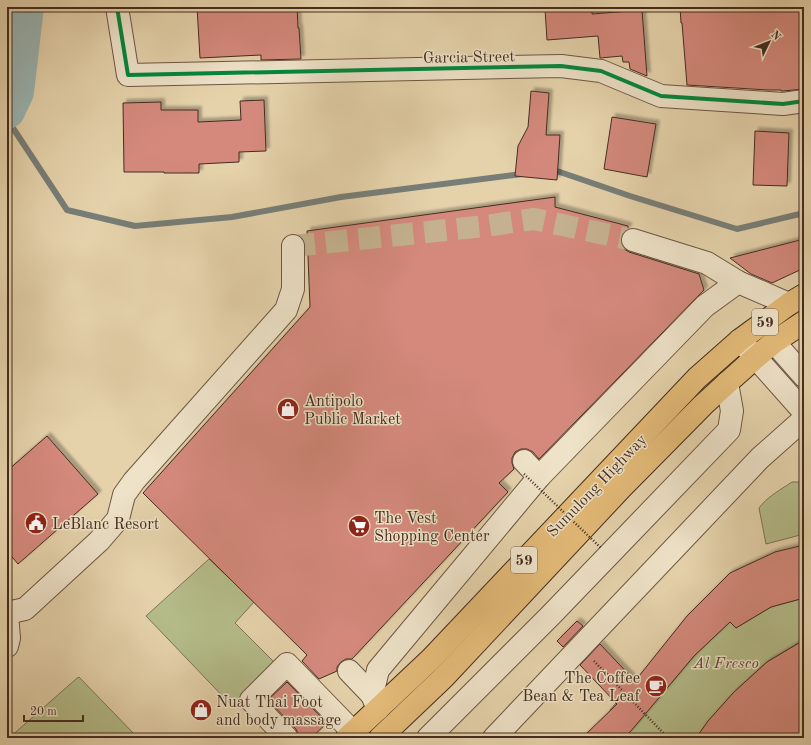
<svg xmlns="http://www.w3.org/2000/svg" width="811" height="745" font-family="'Old Standard TT',serif">
  <style>
    .green { fill: #b4bc89; stroke: #7c7454 }
    .lines { fill: none; stroke-linecap: round; stroke-linejoin: round }
    .stream { stroke: #777e78; stroke-width: 6 }
    .river { stroke: #99b5b3; stroke-width: 36 }
    .building { fill: #d4897c; stroke: #442c1f; filter: url(#shadow) }
    .minor-tunnel { stroke: #c5b18f; stroke-width: 22; stroke-dasharray: 22 11; stroke-linecap: butt }
    .minor-casing { stroke: #6c5642; stroke-width: 24 }
    .major-casing { stroke: #442c1f; stroke-width: 24 }
    .path { stroke: #442c1f; stroke-width: 2.5; stroke-dasharray: 1 2; stroke-linecap: butt }
    .minor { stroke: #eee2c8; stroke-width: 22 }
    .major { stroke: #e2b976; stroke-width: 22 }
    .path-bridge { stroke: #442c1f; stroke-width: 2.5; stroke-dasharray: 1 2; stroke-linecap: butt }
    .cycleway-casing { stroke: #eee2c8; stroke-width: 6 }
    .cycleway { stroke: #00873e; stroke-width: 4 }
    .labels { text-anchor: middle; stroke-width: 3; stroke-linejoin: round; paint-order: stroke }
    .shield { fill: #eee2c8; stroke: #776352; stroke-width: 1 }
    .shield-label { font-size: 15px; font-weight: bold; fill: #442c1f }
    .street-label { font-size: 16px; fill: #442c1f; stroke: #eee2c8 }
    .poi-label { font-size: 16px; fill: #442c1f; stroke: #eee2c8; text-anchor: start }
    .park-label { font-size: 16px; font-style: italic; fill: #5a4934; stroke: #eee2c8 }
  </style>
  <defs>
    <filter id="shadow"><feDropShadow dx="3.5" dy="-3.5" stdDeviation="1" flood-color="#0004"/></filter>
  </defs>
  <rect width="100%" height="100%" fill="#e5d2ab"/>
  <filter id="stains"><feTurbulence type="fractalNoise" baseFrequency=".005" numOctaves="4"/><feColorMatrix values="0 0 0 0 .2 0 0 0 0 .09 0 0 0 0 .02 0 0 0 .5 -.17"/></filter>
  <radialGradient id="worn" r=".72"><stop offset=".6" stop-color="#630" stop-opacity="0"/><stop offset="1" stop-color="#630" stop-opacity=".3"/></radialGradient>
  <g class="green">
    <path d="M792 482H804V534L766 544 759 508C767 497 780 490 792 482Z"/>
    <path d="M209 559 254 602 235 623 275 663 232 706 146 616Z"/>
    <path d="M804 598V640L767 662 734 692 708 721 696 738H623L630 731 610 710 637 678 658 698 694 656 730 622 736 628 771 607Z"/>
    <path d="M79 677 138 738H9L76 679Z"/>
  </g>
  <g class="lines">
    <g class="stream">
      <path d="M7 119 67 210 135 226 232 217 341 197 522 174"/>
      <path d="M551 170H554L630 196 737 229 804 213"/>
    </g>
    <path class="river" d="M7 111 16 92 26 7"/>
  </g>
  <g class="building">
    <path d="M197 7H297L298 28H299L301 59 261 60V55L200 58Z"/>
    <path d="M574 7H592V14L642 10 647 76 630 69 629 62H623L622 56 600 58 598 36 547 40 545 9Z"/>
    <path d="M680 7H799L804 69V89L783 91H781V90H768L687 85 682 23H681Z"/>
    <path d="M531 91 549 93 546 135H560L557 180 515 176 518 146 528 127Z"/>
    <path d="M264 100 266 151 239 152V162L199 164V173H164V172H124L123 103 161 102V110H198V122L241 120 240 101Z"/>
    <path d="M612 117 656 124 647 177 604 169Z"/>
    <path d="M755 131 789 133 787 186 753 185Z"/>
    <path d="M555 197V207L628 226V229L624 231 621 237V243L624 249 629 252 699 274 704 290 539 459 533 452 527 449H521L515 452 512 458V463L514 469 499 483 508 492 352 659H346L341 662 337 667V671L319 679 302 661 307 655 143 493 310 307 307 231Z"/>
    <path d="M804 239V268L772 283 751 274 730 258Z"/>
    <path d="M47 436 98 494 18 564 7 551V471Z"/>
    <path d="M804 545V598L771 607 736 628 730 622 694 656 631 731 623 738H582L617 704 580 665 600 644 635 681 687 616 730 573 775 552Z"/>
    <path d="M577 621 583 626 563 647 557 641Z"/>
    <path d="M804 640V738H696L708 721 734 692 767 662Z"/>
    <path d="M287 682 327 723 311 738H300L296 729 268 700Z"/>
  </g>
  <g class="lines">
    <path class="minor-tunnel" d="M293 246 485 226 534 219 633 240"/>
    <g class="minor-casing">
      <g id="minor">
        <path d="M117 7 128 75 561 66 601 71 661 96 783 104 804 101"/>
        <path d="M633 240 707 263 738 282 789 304"/>
        <path d="M740 340 804 412"/>
        <path d="M774 342 804 376"/>
        <path d="M524 461 539 477"/>
        <path d="M7 613 25 609 99 541 118 519 124 495 134 481 286 310 293 289V246"/>
        <path d="M7 615 9 638 7 646"/>
        <path d="M349 671 372 695"/>
        <path d="M378 709 372 695 378 670 539 477 705 306 738 282"/>
        <path d="M287 738 251 700 287 664 353 732"/>
        <path d="M428 738 551 615 729 430 732 411 727 383"/>
        <path d="M494 738 760 458 804 419"/>
      </g>
    </g>
    <g class="major-casing">
      <g id="major">
        <path d="M347 738 431 659 697 378 740 340 789 304 804 295"/>
        <path d="M380 738 444 677 622 487 703 405 727 383 755 358 774 342 804 322"/>
      </g>
    </g>
    <path class="path" d="M594 661 668 738"/>
    <use href="#minor" class="minor"/>
    <use href="#major" class="major"/>
    <path class="path-bridge" d="M524 474 601 548"/>
    <g class="cycleway-casing">
      <path id="cycleway" d="M117 7 128 75 561 66 601 71 661 96 783 104 804 101"/>
    </g>
    <use href="#cycleway" class="cycleway"/>
  </g>
  <defs>
    <g id="shop-disc" transform="scale(1.15)"><circle r="9.5" fill="#8f2418" stroke="#eee2c8"/><path d="M-5-2.5h2.3a2.7 3.5 0 0 1 5.4 0H5L5.5 6h-11ZM-1.5-2.5h3a1.5 2.3 0 0 0-3 0Z" fill="#fff"/></g>
    <g id="civic-disc" transform="scale(1.15)"><circle r="9.5" fill="#8f2418" stroke="#eee2c8"/><path d="M-.6-6.5H3V-4.5H.6V-3L4-1V1h2V6H-6V1h2V-1L-.6-3ZM-1.2 2.5V6h2.4V2.5Z" fill="#fff"/></g>
    <g id="supermarket-disc" transform="scale(1.15)"><circle r="9.5" fill="#8f2418" stroke="#eee2c8"/><path d="M-6-5.5h2.5l.6 2H6L4.5 2H-2.5L-4.4-4H-6ZM-1.5 3.2a1.3 1.3 0 1 0 .1 0ZM3 3.2a1.3 1.3 0 1 0 .1 0Z" fill="#fff"/></g>
    <g id="cafe-disc" transform="scale(1.15)"><circle r="9.5" fill="#8f2418" stroke="#eee2c8"/><path d="M-5.5-4.5H6V0H3Q3 3.5 0 3.5H-2.5Q-5.5 3.5-5.5 0ZM3-3.2v2h1.7v-2ZM-6 4.5H4V6H-6Z" fill="#fff"/></g>
  </defs>
  <g fill-rule="evenodd">
    <use href="#shop-disc" x="288" y="409"/>
    <use href="#civic-disc" x="36" y="523"/>
    <use href="#supermarket-disc" x="359" y="526"/>
    <use href="#cafe-disc" x="656" y="686"/>
    <use href="#shop-disc" x="201" y="710"/>
  </g>
  <g class="labels">
    <g class="shield">
      <rect x="752" y="309" width="26" height="26" rx="3"/>
      <rect x="511" y="547" width="26" height="26" rx="3"/>
    </g>
    <g class="shield-label">
      <text x="765" y="327">59</text>
      <text x="524" y="565">59</text>
    </g>
    <g class="street-label">
      <text transform="translate(469 56) rotate(-1)" y="6">Garcia Street</text>
      <text transform="translate(596 485) rotate(-46)" y="6">Sumulong Highway</text>
    </g>
    <g class="poi-label">
      <text x="304" y="406">Antipolo<tspan x="304" dy="18">Public Market</tspan></text>
      <text x="374" y="523">The Vest<tspan x="374" dy="18">Shopping Center</tspan></text>
      <text x="52" y="529">LeBlanc Resort</text>
      <text x="640" y="683" text-anchor="end">The Coffee<tspan x="640" dy="18">Bean &amp; Tea Leaf</tspan></text>
      <text x="216" y="707">Nuat Thai Foot<tspan x="216" dy="18">and body massage</tspan></text>
    </g>
    <g class="park-label">
      <text x="726" y="668">Al Fresco</text>
    </g>
  </g>
  <rect width="811" height="745" fill="none" stroke="#e5d2ab" stroke-width="24"/>
  <rect x="8" y="8" width="795" height="729" fill="none" stroke="#442c1f" stroke-width="2"/>
  <rect x="12" y="12" width="787" height="721" fill="none" stroke="#442c1f"/>
  <g transform="translate(769 42) rotate(47)" stroke="#eee2c8" stroke-width="3" paint-order="stroke">
  <path d="M0-3L7 15L0 10L-7 15Z" fill="#442c1f"/>
  <text y="-6" font-size="11" font-weight="bold" text-anchor="middle" fill="#442c1f">N</text>
  </g>
  <path d="M24 715v6h59v-6" fill="none" stroke="#442c1f" stroke-width="2"/>
  <text x="30" y="715" font-size="12" fill="#442c1f" stroke="#eee2c8" stroke-width="3" paint-order="stroke">20 m</text>
  <rect width="100%" height="100%" filter="url(#stains)"/>
  <rect width="100%" height="100%" fill="url(#worn)"/>
</svg>
